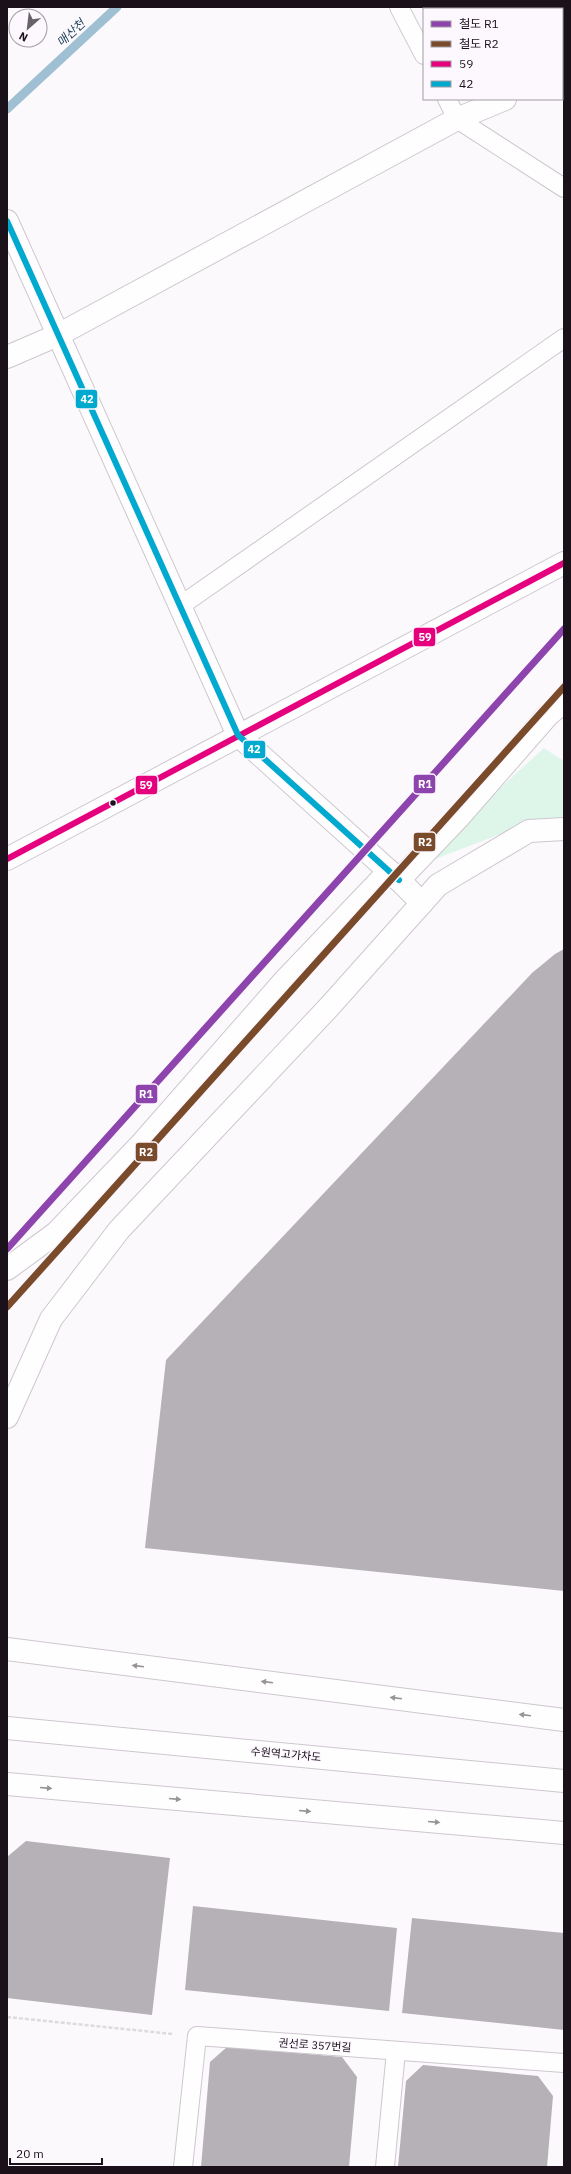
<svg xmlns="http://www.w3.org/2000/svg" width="571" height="2174" font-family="'IBM Plex Sans','Noto Sans KR',sans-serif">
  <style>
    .green { fill: #def6e9 }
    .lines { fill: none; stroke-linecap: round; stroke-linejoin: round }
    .stream { stroke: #9fc0d2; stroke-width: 9 }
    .building { fill: #b6b0b7 }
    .service-casing { stroke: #cdc7ce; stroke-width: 20 }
    .minor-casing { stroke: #cdc7ce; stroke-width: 24 }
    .tertiary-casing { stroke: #cdc7ce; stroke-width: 24 }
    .secondary-casing { stroke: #cdc7ce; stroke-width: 24 }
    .path { stroke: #dddbdd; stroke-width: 2.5; stroke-dasharray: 4 2; stroke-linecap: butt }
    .service { stroke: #fffeff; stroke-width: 18 }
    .minor { stroke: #fffeff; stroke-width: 22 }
    .tertiary { stroke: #fffeff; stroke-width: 22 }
    .secondary { stroke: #fffeff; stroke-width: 22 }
    .bus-1-casing { stroke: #fdf8fe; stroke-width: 9 }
    .bus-2-casing { stroke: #fdf8fe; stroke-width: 9 }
    .bus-1 { stroke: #e5007d; stroke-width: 6 }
    .bus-2 { stroke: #00a9ce; stroke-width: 6 }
    .rail-1-casing { stroke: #fdf8fe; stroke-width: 10 }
    .rail-2-casing { stroke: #fdf8fe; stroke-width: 10 }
    .rail-1 { stroke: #8e44ad; stroke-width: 7 }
    .rail-2 { stroke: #7a4b2a; stroke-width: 7 }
    .oneway { fill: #989398 }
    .bus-dot { fill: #1a111b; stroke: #fdf8fe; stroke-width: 1.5 }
    .labels { text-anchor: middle; stroke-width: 3; stroke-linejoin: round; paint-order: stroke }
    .street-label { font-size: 11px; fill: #1a111b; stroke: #fdf8fe }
    .water-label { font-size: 12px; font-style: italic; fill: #143d50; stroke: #fdf8fe }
    .line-badge { stroke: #fdf8fe; stroke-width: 1.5 }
    .badge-label { font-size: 11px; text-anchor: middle; font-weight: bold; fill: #fff }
  </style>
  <rect width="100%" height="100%" fill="#fcf9fd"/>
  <path class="green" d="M544 748 564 761V822L530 823 414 867Z"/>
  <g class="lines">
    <path class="stream" d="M7 109 117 7"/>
  </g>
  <g class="building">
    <path d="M564 949V1591L145 1548 166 1360 532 973 555 954Z"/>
    <path d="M26 1841 170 1858 152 2015 7 1998V1857Z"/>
    <path d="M193 1906 397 1928 389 2011 185 1990Z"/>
    <path d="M412 1918 564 1933V2030L402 2013Z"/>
    <path d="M227 2047 342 2057 357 2077 349 2167H201L210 2062Z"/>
    <path d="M423 2065 538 2076 553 2096 547 2167H398L406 2081Z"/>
  </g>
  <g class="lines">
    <g class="service-casing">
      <g id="service">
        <path d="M399 7 424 55"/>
        <path d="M447 99 457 119 564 188"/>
        <path d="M180 606 564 338"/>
        <path d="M183 2167 197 2036 564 2063"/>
        <path d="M385 2167 396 2051"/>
      </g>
    </g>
    <g class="minor-casing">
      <g id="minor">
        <path d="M562 75H564"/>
        <path d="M7 221 238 735 399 880"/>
        <path d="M7 357 58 335 457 119 505 99"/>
        <path d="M7 859 564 563"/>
        <path d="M422 903 399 880 459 817 548 715 564 702"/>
        <path d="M7 1269 56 1233 143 1142 285 980 389 871"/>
      </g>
    </g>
    <g class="tertiary-casing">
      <path id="tertiary" d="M7 1417 51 1319 119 1230 329 1007 438 885 529 831 564 829"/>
    </g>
    <g class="secondary-casing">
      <g id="secondary">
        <path d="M7 1649 564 1720"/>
        <path d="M7 1728 564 1781"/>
        <path d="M7 1784 564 1833"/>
      </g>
    </g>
    <path class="path" d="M7 2017 173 2034"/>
    <use href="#service" class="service"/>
    <use href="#minor" class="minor"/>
    <use href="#tertiary" class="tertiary"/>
    <use href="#secondary" class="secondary"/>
    <g class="bus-1-casing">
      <path id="bus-1" d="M7 859 564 563"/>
    </g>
    <g class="bus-2-casing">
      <path id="bus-2" d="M7 221 238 735 399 880"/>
    </g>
    <use href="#bus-1" class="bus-1"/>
    <use href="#bus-2" class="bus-2"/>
    <g class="rail-1-casing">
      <path id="rail-1" d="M7 1249 564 629"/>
    </g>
    <g class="rail-2-casing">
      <path id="rail-2" d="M7 1307 564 687"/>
    </g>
    <use href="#rail-1" class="rail-1"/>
    <use href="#rail-2" class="rail-2"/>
  </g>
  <defs><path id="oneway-solid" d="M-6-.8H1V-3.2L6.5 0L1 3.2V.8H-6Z"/></defs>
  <g class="oneway">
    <use href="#oneway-solid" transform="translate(138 1666) rotate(-173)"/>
    <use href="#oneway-solid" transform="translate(267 1682) rotate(-173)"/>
    <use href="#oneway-solid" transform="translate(396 1698) rotate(-173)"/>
    <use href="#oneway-solid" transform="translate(525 1715) rotate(-173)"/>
    <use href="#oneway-solid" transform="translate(46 1788) rotate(5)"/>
    <use href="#oneway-solid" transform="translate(175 1799) rotate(5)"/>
    <use href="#oneway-solid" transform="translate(305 1811) rotate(5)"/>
    <use href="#oneway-solid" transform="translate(434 1822) rotate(5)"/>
  </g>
  <circle class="bus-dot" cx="113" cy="803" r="3.5"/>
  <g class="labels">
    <g class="street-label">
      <text transform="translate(286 1754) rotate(5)" y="4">수원역고가차도</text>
      <text transform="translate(315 2045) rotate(4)" y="4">권선로 357번길</text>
    </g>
    <g class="water-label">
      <text transform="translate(71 33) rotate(-43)" y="4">매산천</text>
    </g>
  </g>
  <g class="line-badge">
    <rect x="75" y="389" width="23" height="20" rx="4" fill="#00a9ce"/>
    <rect x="413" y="627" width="23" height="20" rx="4" fill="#e5007d"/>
    <rect x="243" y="740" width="23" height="19" rx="4" fill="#00a9ce"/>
    <rect x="413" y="774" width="23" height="20" rx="4" fill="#8e44ad"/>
    <rect x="135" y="775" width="23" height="20" rx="4" fill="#e5007d"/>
    <rect x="413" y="832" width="23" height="20" rx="4" fill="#7a4b2a"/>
    <rect x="135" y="1084" width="23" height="20" rx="4" fill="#8e44ad"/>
    <rect x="135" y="1142" width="23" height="20" rx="4" fill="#7a4b2a"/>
  </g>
  <g class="badge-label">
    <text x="87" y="403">42</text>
    <text x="425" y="641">59</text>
    <text x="254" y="753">42</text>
    <text x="425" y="788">R1</text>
    <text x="146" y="789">59</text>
    <text x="425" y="846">R2</text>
    <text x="146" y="1098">R1</text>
    <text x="146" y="1156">R2</text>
  </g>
  <rect width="571" height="2174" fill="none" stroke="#1a111b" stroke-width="16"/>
  <rect x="423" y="8" width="140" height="92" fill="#fdf8fe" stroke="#a29ca3"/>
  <rect x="431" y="21" width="20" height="6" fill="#8e44ad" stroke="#a29ca3"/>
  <text x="459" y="28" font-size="12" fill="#1a111b">철도 R1</text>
  <rect x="431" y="41" width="20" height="6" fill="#7a4b2a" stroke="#a29ca3"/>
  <text x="459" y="48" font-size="12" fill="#1a111b">철도 R2</text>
  <rect x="431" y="61" width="20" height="6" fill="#e5007d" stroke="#a29ca3"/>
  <text x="459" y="68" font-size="12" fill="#1a111b">59</text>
  <rect x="431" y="81" width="20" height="6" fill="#00a9ce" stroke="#a29ca3"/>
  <text x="459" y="88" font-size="12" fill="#1a111b">42</text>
  <g transform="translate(28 28) rotate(208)"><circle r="19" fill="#fdf8fe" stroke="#a29ca3"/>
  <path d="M0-3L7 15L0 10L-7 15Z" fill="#69626a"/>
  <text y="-6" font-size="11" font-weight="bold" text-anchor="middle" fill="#1a111b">N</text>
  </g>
  <path d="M10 2158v6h92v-6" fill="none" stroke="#1a111b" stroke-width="2"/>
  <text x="16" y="2158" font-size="12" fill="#1a111b" stroke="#fdf8fe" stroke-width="3" paint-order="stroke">20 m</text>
</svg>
